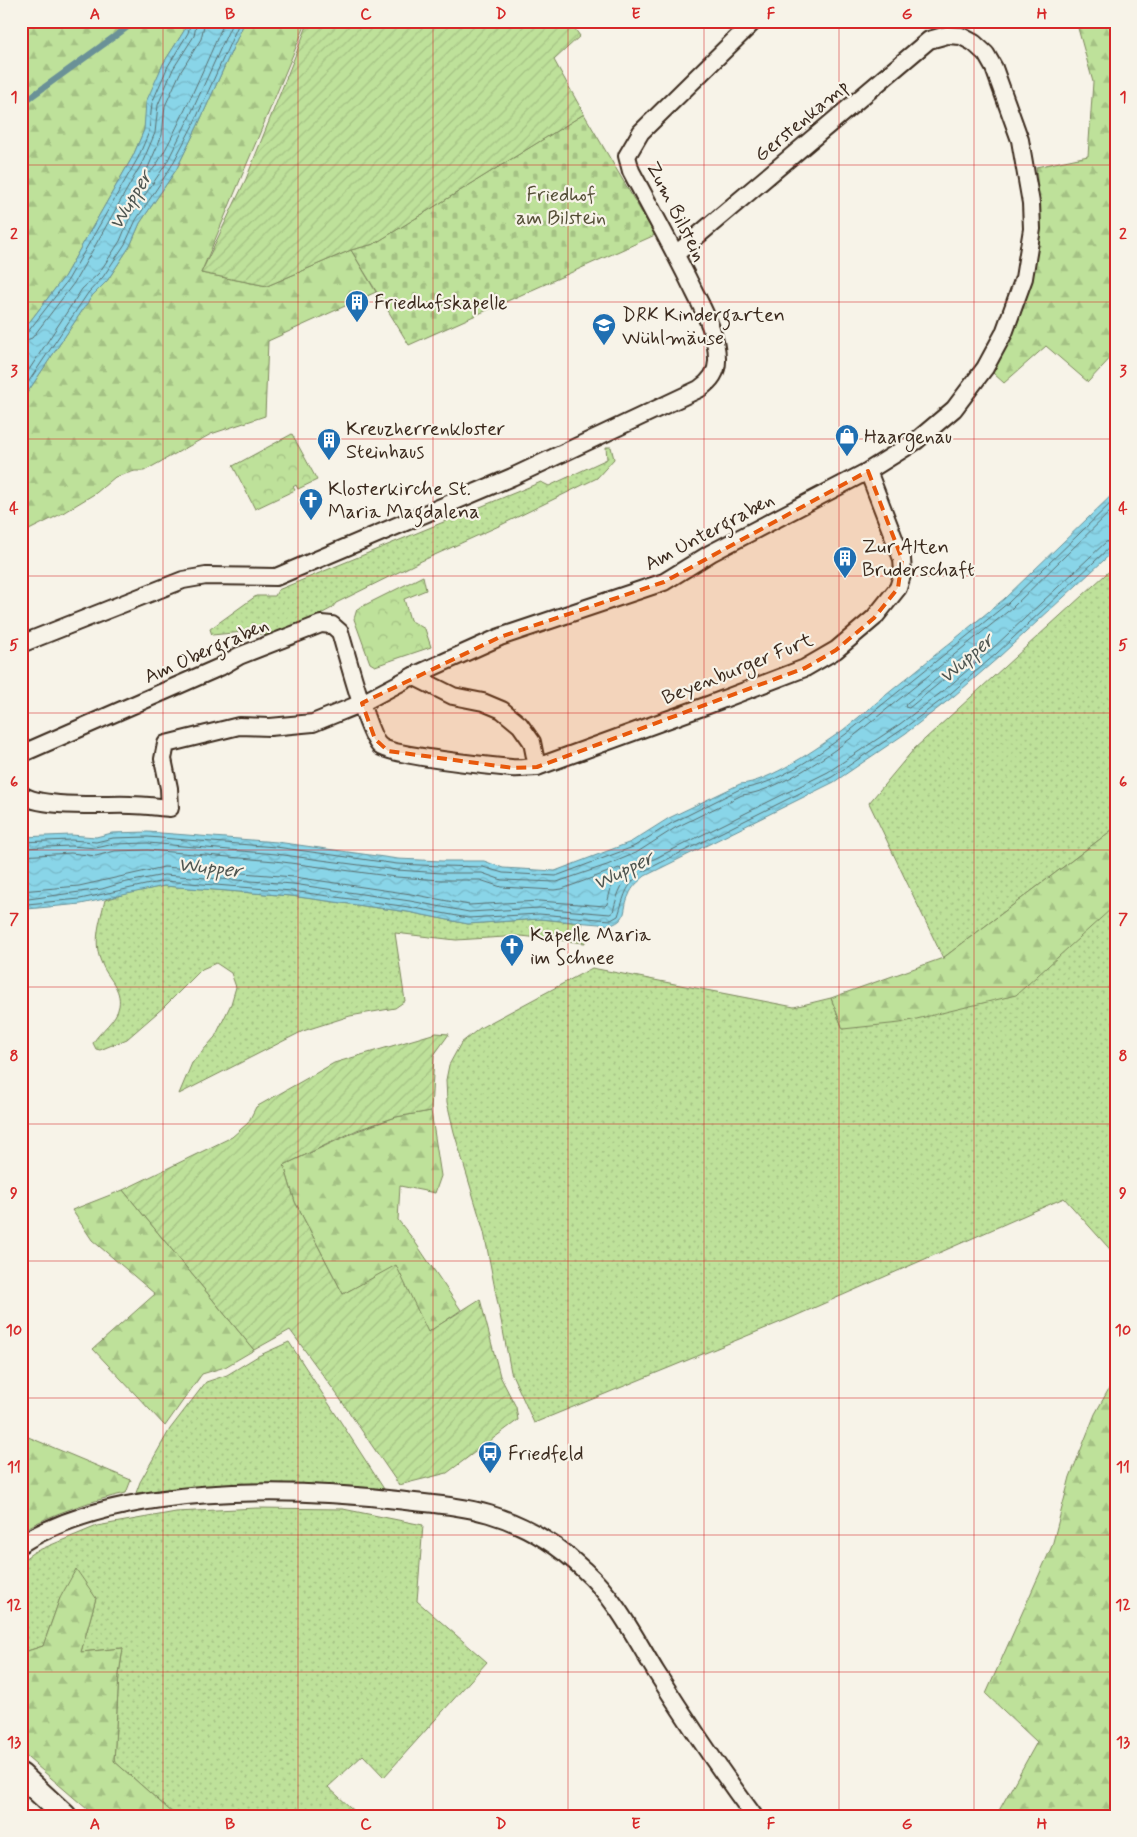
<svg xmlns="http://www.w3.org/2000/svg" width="1137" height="1837" font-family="Mynerve,sans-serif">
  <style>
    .grass { fill: url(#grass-dots); stroke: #7c865c }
    .forest { fill: url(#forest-firs); stroke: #7c865c }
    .cemetery { fill: url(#cemetery-stones); stroke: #7c865c }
    .park { fill: url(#park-crowns); stroke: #7c865c }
    .garden { fill: url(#garden-furrows); stroke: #7c865c }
    .water { fill: url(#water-waves); stroke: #6a9197 }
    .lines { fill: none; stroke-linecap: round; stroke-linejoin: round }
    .shore { stroke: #5a6e6f; stroke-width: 1 }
    .stream { stroke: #6a9197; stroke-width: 6 }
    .street-casing { stroke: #3b2a1e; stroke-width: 20 }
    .secondary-casing { stroke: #3b2a1e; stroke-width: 26 }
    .street { stroke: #f7f3e8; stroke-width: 16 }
    .secondary { stroke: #f7f3e8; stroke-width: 22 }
    .marked { fill: #e8590c; fill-opacity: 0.2; stroke: #e8590c; stroke-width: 4; stroke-dasharray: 10 6; stroke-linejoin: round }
    .grid { fill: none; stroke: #d62828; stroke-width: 1; stroke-opacity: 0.55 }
    .labels { text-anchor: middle; stroke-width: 4.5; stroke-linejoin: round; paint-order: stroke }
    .street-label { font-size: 20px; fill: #3b2a1e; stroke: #f7f3e8 }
    .park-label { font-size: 20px; fill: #554f37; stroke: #f7f3e8 }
    .poi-label { font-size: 20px; fill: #3b2a1e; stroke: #f7f3e8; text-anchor: start }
    .water-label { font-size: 21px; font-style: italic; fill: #4e5550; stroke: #f7f3e8 }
    .neatline { fill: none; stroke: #d62828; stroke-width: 2 }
    .grid-label { font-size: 16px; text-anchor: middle; font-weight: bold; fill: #d62828 }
  </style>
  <defs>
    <pattern id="grass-dots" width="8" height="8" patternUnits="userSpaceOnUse" patternTransform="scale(1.25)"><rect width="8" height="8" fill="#bee19a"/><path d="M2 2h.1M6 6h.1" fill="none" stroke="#a4c184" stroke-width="1.8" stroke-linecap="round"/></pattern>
    <pattern id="forest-firs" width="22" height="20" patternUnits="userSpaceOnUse" patternTransform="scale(1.25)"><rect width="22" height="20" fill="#bee19a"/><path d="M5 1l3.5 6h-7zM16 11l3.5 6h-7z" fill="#a4c184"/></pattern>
    <pattern id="cemetery-stones" width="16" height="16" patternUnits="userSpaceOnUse" patternTransform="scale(1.25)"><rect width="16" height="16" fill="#bee19a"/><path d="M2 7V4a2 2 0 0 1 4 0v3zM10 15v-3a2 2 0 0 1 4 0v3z" fill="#a4c184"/></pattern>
    <pattern id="park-crowns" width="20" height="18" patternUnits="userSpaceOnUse" patternTransform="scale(1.25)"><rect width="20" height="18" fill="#bee19a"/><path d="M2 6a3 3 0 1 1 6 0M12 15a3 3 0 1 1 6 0" fill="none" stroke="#a4c184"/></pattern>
    <pattern id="garden-furrows" width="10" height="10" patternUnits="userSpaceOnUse" patternTransform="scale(1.25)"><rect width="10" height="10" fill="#bee19a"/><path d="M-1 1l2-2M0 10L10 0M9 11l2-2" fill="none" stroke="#a4c184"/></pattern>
    <pattern id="water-waves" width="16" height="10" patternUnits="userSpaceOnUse" patternTransform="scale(1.25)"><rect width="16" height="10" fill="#89d5e8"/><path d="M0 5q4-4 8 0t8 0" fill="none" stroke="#77b7c7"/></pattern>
  </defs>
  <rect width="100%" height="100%" fill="#f7f3e8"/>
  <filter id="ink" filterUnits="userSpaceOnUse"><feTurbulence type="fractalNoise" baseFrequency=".02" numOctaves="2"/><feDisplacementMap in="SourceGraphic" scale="10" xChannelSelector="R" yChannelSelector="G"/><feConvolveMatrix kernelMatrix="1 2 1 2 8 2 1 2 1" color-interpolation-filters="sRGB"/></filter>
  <g filter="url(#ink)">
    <g class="grass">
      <path d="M606 447H611L614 459 597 478 501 525 417 563 336 603 332 608 297 627 275 636 243 632 212 635 210 629 256 596H275L278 590 541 482 549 486 607 459Z"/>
      <path d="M1116 565V827L943 958 869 803 914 749Z"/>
      <path d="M164 886 291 896 408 912 468 924 539 919 581 923 585 943 521 936 456 940 395 933 405 1001 395 1008 350 1016 303 1031 179 1094 192 1063 215 1037 231 1004 236 987 231 973 216 963 202 969 165 1006 127 1039 100 1050 96 1049 93 1043C100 1031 117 1020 119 1006 122 988 108 979 102 964 92 943 100 921 105 900L125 894Z"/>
      <path d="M1112 909 1116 914V1256L1064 1198 793 1317 534 1423 511 1372 484 1232 454 1132 447 1102 446 1080 449 1065 461 1043 480 1028 592 968 794 1007 831 998 843 1029Z"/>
      <path d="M289 1342 384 1489C299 1481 220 1482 136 1493L140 1482 170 1429 206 1382 227 1375 258 1356Z"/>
      <path d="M257 1508 343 1509 423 1525 417 1601 487 1662 384 1777 363 1755 328 1787 360 1816H176L114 1761 119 1674 123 1648 81 1652 96 1598H60L43 1646 21 1653V1561L34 1552 97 1526 176 1512Z"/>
    </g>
    <g class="forest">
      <path d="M21 21H186L184 31 163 64 147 102 144 130 133 156 64 277 21 333Z"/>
      <path d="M245 21H307L201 273 267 286 351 250 376 292 268 341 265 416 211 434 144 471H135L115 477 96 493 61 514 21 534V402L92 296 107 281 130 246 140 223 176 170 198 125Z"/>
      <path d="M1076 21H1116V352L1088 382 1046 346 1004 383 993 373 1017 321 1032 275 1040 214 1036 167 1088 156 1093 82Z"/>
      <path d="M1116 827V914L1111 909 1016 995 900 1023 843 1029 831 998 943 958Z"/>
      <path d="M431 1111 441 1176 435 1193 400 1186 398 1220 413 1239 461 1310 428 1333 396 1266 343 1294 295 1202 284 1165 357 1131 396 1117Z"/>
      <path d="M123 1190 254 1350 225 1367 202 1374 165 1426 93 1349 155 1294 92 1240 72 1210Z"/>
      <path d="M1116 1376V1816H996L1037 1742 986 1694 1052 1546 1070 1477 1095 1414Z"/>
      <path d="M21 1434 131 1480 126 1493C90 1501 54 1513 21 1531Z"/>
      <path d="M76 1569 96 1598 81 1652 123 1648 119 1674 114 1761 176 1816H95L21 1752V1653L43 1646 60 1598Z"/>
    </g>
    <path class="cemetery" d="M584 114 655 235 409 345 351 250 374 244Z"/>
    <g class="park">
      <path d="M292 434 317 480 298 489 296 485 293 487 295 490 255 509 233 466Z"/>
      <path d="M423 576 426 590 404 599 410 620 425 629 431 647 375 666 370 663 354 619 357 609Z"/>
    </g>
    <g class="garden">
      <path d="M309 21H569L580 36 554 60 584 114 374 244 351 250 267 286 201 273 246 179Z"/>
      <path d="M436 1033 449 1034 434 1055 431 1111 396 1117 357 1130 284 1165 295 1202 343 1294 396 1265 428 1332 480 1299 500 1376 516 1407 518 1420 447 1473 399 1485 336 1393 290 1330 254 1350 123 1190 232 1137 248 1123 256 1107 334 1063Z"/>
    </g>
    <g class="water">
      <path d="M186 21H245L198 125 176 170 140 223 130 246 107 281 92 296 21 402V333L64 277 133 156 144 130 146 102 163 64 184 31Z"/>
      <path d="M1116 491V549L999 657 954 696 906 733 834 782 645 876C638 882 632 887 629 895 622 909 629 919 611 925L539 919 468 924 408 912 291 896 164 886 81 904 27 909 23 919 21 1067V837L71 835 96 837 112 833 148 832 277 842 398 859 442 861H484L503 868 555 871 631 842 669 818 740 784C768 783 819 747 843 730L1004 599Z"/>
    </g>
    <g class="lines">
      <g class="shore">
        <path d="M205 21 201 39 180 73 165 106 162 135 147 170 149 173C163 166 214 44 225 21"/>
        <path d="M21 335 27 333 68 280 138 158 149 132 152 103 168 66 188 33 191 21"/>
        <path d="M21 342 32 338 74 283 143 161 155 133 158 105 173 69 194 36 197 21"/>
        <path d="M21 382 82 289 99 273 120 241 130 217 166 164 188 120 233 21"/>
        <path d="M21 393 88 293 103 277 125 244 136 220 171 167 194 123 240 21"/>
        <path d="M963 658 965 660 964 663 909 708 905 707 906 704Z"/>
        <path d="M21 842 71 840 96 842 113 838 148 837 276 847 397 864 442 866 483 867 503 873 556 876 633 847 672 823 740 789C774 786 819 754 846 734L1008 603 1116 498"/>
        <path d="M21 848 71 846 96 848 114 844 148 843 276 854 397 870 442 873H482L502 880 557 882 607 865 636 853 675 828 742 795C775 792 823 759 850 739L1012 608 1116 506"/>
        <path d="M21 856 71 853 96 856 115 851 148 850 275 861 396 877 442 880H480L501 887 554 890 562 889 619 868 622 870 611 888 607 904 605 906 539 901 469 905 411 894 294 877 164 867 79 886 21 891"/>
        <path d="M21 900 102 889 122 883 164 875 293 884 410 901 469 912 539 908 610 914 613 912C618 891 622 881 638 867L828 772 900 724 947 688 992 649 1106 542 1116 539"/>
        <path d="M21 910 27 904 80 899 164 881 292 891 409 907 468 918 539 914 611 920 618 916C625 895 624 888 642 872L832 777 903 729 951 693 996 654 1110 547 1116 546"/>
      </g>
      <path class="stream" d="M21 104 136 21"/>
      <g class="street-casing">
        <g id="street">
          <path d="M21 644 183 580 206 576 276 577 512 477 699 389C708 383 717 374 717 361 718 333 700 304 688 279 670 243 650 207 631 171L627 156 641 132 754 21"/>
          <path d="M413 676 453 696 483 702 502 710 520 725 532 742 537 767"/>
          <path d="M21 754 220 667 239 656 321 624 332 625 340 632C346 652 368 736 380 746 391 756 491 766 511 768 519 769 529 767 537 767L708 705 805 668 836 650 874 618 898 588 903 572 902 559 868 471"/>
          <path d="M21 794C39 809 106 804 131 805 144 805 157 807 170 808L169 788 163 759 166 744 239 726 270 727 313 723 362 703 413 676 500 637 664 582 711 553 868 471 916 441 954 409 985 368 1004 333 1024 278 1032 229 1031 203 1020 140 994 68 986 54 974 43 961 36 947 35 929 40 676 254"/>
          <path d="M21 1544C116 1484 289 1487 397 1500 428 1504 459 1505 489 1514 526 1525 557 1544 584 1570 616 1599 634 1636 656 1672 687 1721 719 1769 754 1816"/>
        </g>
      </g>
      <g class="secondary-casing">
        <path id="secondary" d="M21 1775 65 1816"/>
      </g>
      <use href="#street" class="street"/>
      <use href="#secondary" class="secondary"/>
    </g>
  </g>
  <path class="marked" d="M868 471 902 559 898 588 874 618 836 650 805 668 537 767 513 768 388 751 375 739 362 703 500 637 664 582Z"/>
  <path class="grid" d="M163 21V1816M298 21V1816M433 21V1816M568 21V1816M704 21V1816M839 21V1816M974 21V1816M21 165H1116M21 302H1116M21 439H1116M21 576H1116M21 713H1116M21 850H1116M21 987H1116M21 1124H1116M21 1261H1116M21 1398H1116M21 1535H1116M21 1672H1116"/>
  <defs>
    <g id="building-pin" transform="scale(1.25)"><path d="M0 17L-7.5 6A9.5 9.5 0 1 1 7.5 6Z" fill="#1f6fb2" stroke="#f7f3e8"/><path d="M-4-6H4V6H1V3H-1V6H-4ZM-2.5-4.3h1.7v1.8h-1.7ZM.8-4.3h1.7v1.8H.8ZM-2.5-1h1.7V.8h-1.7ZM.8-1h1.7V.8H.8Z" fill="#fff"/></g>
    <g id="school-pin" transform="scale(1.25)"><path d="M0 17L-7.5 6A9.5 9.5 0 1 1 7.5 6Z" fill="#1f6fb2" stroke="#f7f3e8"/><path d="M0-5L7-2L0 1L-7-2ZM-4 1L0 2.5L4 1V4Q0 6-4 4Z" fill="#fff"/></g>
    <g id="shop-pin" transform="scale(1.25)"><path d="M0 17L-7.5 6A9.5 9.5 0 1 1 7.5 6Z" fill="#1f6fb2" stroke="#f7f3e8"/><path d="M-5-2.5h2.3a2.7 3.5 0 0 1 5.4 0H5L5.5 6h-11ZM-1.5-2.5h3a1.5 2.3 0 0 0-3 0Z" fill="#fff"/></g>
    <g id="church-pin" transform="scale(1.25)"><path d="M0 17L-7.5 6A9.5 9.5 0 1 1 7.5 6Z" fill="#1f6fb2" stroke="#f7f3e8"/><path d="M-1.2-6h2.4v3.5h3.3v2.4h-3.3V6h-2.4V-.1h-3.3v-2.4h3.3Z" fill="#fff"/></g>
    <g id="bus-pin" transform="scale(1.25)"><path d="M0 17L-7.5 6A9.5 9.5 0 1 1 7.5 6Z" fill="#1f6fb2" stroke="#f7f3e8"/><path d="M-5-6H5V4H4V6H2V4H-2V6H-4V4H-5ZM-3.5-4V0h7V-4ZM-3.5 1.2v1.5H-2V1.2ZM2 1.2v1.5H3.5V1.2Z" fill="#fff"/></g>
  </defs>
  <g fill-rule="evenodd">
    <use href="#building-pin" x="357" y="302"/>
    <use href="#school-pin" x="604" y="325"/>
    <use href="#shop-pin" x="847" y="436"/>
    <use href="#building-pin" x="329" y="440"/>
    <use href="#church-pin" x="311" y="500"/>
    <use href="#building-pin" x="845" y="558"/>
    <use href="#church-pin" x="512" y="946"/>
    <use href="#bus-pin" x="490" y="1453"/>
  </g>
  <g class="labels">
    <g class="street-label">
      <text transform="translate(801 120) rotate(-40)" y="7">Gerstenkamp</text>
      <text transform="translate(677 211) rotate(63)" y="7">Zum Bilstein</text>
      <text transform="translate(709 531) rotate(-28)" y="7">Am Untergraben</text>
      <text transform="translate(206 650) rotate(-24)" y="7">Am Obergraben</text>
      <text transform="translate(737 668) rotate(-22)" y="7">Beyenburger Furt</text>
    </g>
    <g class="park-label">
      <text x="561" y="201">Friedhof<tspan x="561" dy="23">am Bilstein</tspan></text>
    </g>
    <g class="poi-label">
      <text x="374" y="309">Friedhofskapelle</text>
      <text x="622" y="321">DRK Kindergarten<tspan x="622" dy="23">Wühlmäuse</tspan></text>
      <text x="346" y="435">Kreuzherrenkloster<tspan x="346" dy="23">Steinhaus</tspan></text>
      <text x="864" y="443">Haargenau</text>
      <text x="328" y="495">Klosterkirche St.<tspan x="328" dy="23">Maria Magdalena</tspan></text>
      <text x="862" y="553">Zur Alten<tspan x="862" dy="23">Bruderschaft</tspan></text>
      <text x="530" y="941">Kapelle Maria<tspan x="530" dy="23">im Schnee</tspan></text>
      <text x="508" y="1460">Friedfeld</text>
    </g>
    <g class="water-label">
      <text transform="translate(130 200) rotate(-59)" y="7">Wupper</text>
      <text transform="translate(966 658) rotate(-41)" y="7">Wupper</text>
      <text transform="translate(210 867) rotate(6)" y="7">Wupper</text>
      <text transform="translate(623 870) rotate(-26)" y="7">Wupper</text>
    </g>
  </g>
  <rect width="1137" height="1837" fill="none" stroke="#f7f3e8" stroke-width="55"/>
  <rect x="28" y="28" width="1082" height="1782" class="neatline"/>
  <g class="grid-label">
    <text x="95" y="19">A</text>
    <text x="230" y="19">B</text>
    <text x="366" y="19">C</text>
    <text x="501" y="19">D</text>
    <text x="636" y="19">E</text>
    <text x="771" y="19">F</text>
    <text x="907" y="19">G</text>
    <text x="1042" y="19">H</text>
    <text x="14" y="102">1</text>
    <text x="1123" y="102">1</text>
    <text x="14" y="239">2</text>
    <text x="1123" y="239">2</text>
    <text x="14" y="376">3</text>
    <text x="1123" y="376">3</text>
    <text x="14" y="513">4</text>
    <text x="1123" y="513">4</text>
    <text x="14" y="650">5</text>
    <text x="1123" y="650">5</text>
    <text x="14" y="787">6</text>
    <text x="1123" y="787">6</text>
    <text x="14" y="924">7</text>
    <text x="1123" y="924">7</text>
    <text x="14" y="1061">8</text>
    <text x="1123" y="1061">8</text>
    <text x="14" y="1198">9</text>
    <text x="1123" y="1198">9</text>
    <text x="14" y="1335">10</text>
    <text x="1123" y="1335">10</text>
    <text x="14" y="1472">11</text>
    <text x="1123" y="1472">11</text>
    <text x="14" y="1610">12</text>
    <text x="1123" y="1610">12</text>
    <text x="14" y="1747">13</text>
    <text x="1123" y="1747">13</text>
    <text x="95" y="1829">A</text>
    <text x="230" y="1829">B</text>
    <text x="366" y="1829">C</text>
    <text x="501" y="1829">D</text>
    <text x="636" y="1829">E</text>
    <text x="771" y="1829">F</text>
    <text x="907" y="1829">G</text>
    <text x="1042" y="1829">H</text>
  </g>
</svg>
